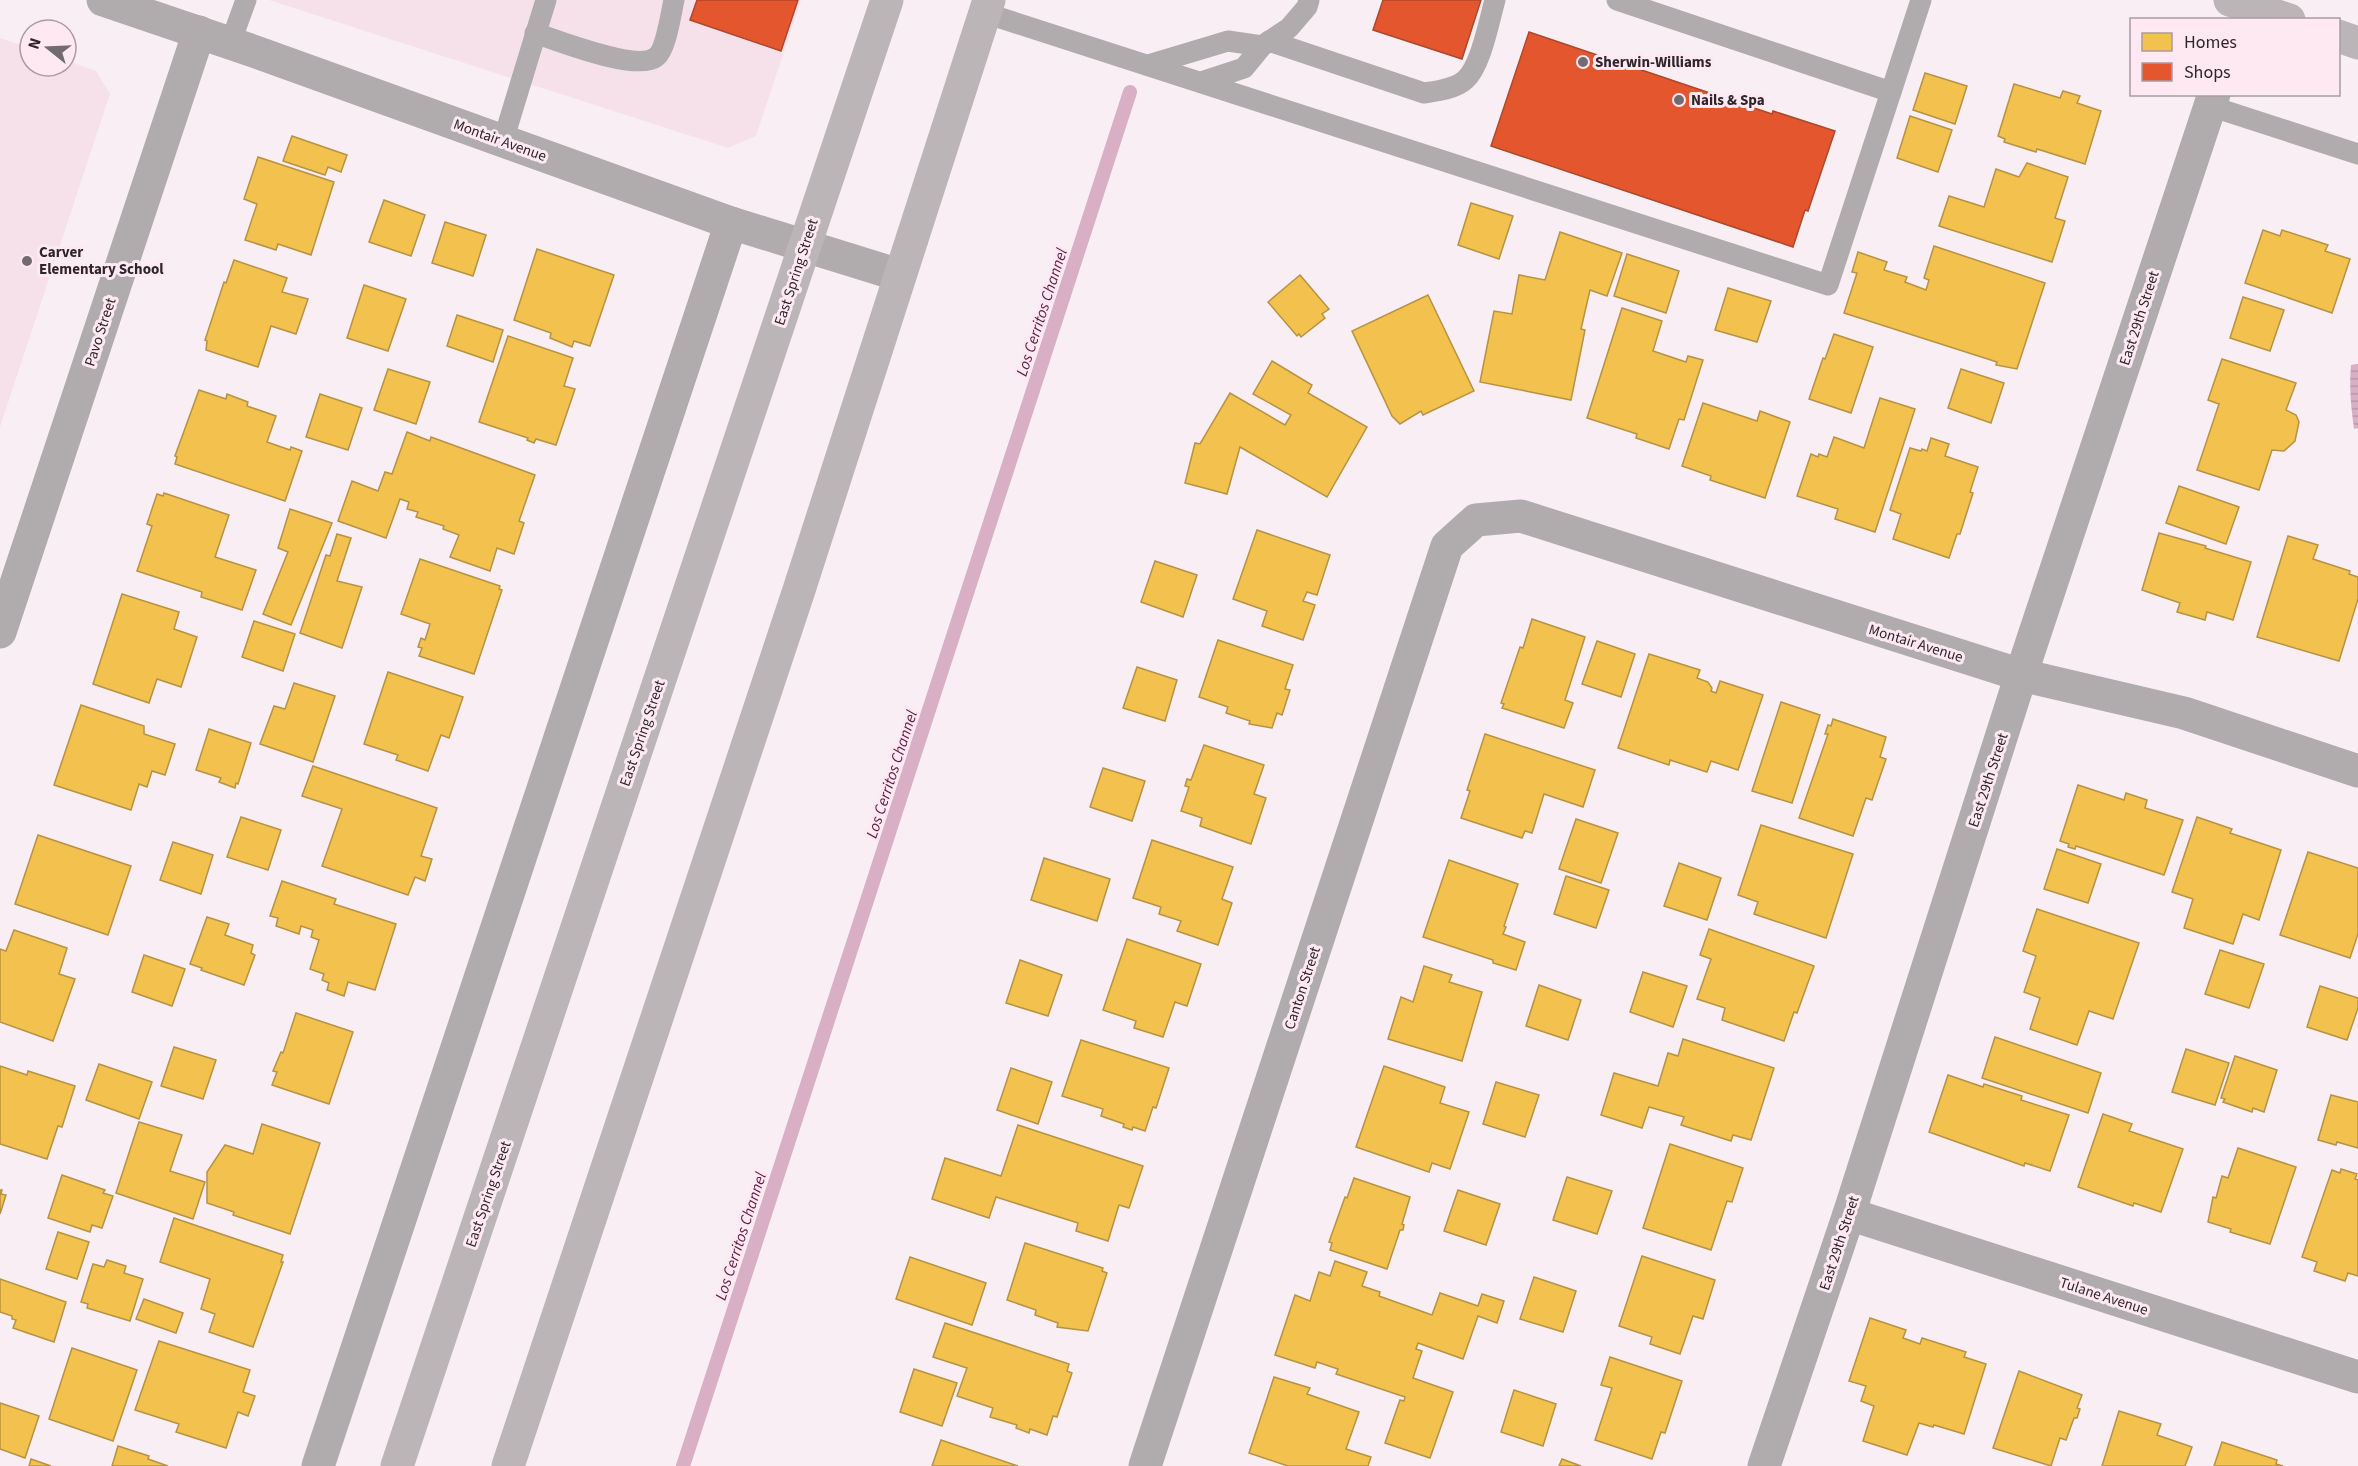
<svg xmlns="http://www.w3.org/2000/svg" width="2358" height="1466" font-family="'Source Sans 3',sans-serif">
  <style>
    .built { fill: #f6e1eb }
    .water { fill: url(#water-rules) }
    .homes { fill: #f2c14e; stroke: #b79243; stroke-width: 1.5 }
    .shops { fill: #e4572e; stroke: #ad482c; stroke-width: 1.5 }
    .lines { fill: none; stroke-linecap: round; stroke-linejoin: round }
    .stream { stroke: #d9afc5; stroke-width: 14 }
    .lane { stroke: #b0acad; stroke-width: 21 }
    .street { stroke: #b0acad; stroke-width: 33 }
    .secondary { stroke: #bbb5b8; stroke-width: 33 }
    .poi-dot { fill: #746b70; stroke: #fee9f3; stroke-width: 2 }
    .labels { text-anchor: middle; stroke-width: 6; stroke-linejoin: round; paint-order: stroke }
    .poi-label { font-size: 15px; font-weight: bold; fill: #2d2529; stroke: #fee9f3; text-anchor: start }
    .street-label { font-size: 15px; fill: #2d2529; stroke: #fee9f3 }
    .water-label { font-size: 16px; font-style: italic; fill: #5c1b43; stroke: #fee9f3 }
  </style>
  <defs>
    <pattern id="water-rules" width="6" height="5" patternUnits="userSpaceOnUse" patternTransform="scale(1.5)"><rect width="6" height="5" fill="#d9afc5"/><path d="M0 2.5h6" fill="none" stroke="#bb96a9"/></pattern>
  </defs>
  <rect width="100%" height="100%" fill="#f9eef3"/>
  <g class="built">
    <path d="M269 0H801L756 136 728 148Z"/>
    <path d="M0 38 30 48V66H66V60L96 71 110 94 0 427Z"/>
  </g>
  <path class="water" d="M2358 364V428L2354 429C2351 407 2349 387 2351 365Z"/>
  <g class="homes">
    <path d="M1925 73 1967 86 1955 124 1913 110Z"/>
    <path d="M2014 84 2060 98 2063 91 2080 96 2077 103 2101 111 2085 164 2037 149 2036 152 2004 142 2005 139 1998 136Z"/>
    <path d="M1910 116 1952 130 1938 172 1897 158Z"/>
    <path d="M292 136 347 155 341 172 328 167 325 175 283 161Z"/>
    <path d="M258 157 334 182 311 255 278 244 276 250 245 240 257 204 244 199Z"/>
    <path d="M2027 163 2068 177 2055 218 2065 221 2052 262 1939 226 1949 196 1984 207 1996 169 2019 177Z"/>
    <path d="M384 200 425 215 411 256 369 242Z"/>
    <path d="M1471 203 1513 216 1499 259 1458 245Z"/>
    <path d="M445 222 486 235 473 276 432 263Z"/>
    <path d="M2263 230 2280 236 2282 230 2328 245 2325 251 2350 259 2332 313 2245 283Z"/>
    <path d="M1560 232 1622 253 1607 296 1590 290 1581 329 1585 330 1571 400 1480 382 1494 311 1512 314 1519 275 1545 280Z"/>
    <path d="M1934 246 2045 283 2017 369 1996 365 1997 362 1844 313 1857 273 1852 272 1858 252 1887 262 1884 270 1907 277 1905 282 1926 290 1929 280 1924 278Z"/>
    <path d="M537 249 614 275 590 346 574 341 572 347 550 338 551 333 514 320Z"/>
    <path d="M1627 254 1679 271 1666 313 1614 296Z"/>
    <path d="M234 260 287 278 282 292 308 299 296 334 271 326 258 367 206 350 207 341 205 340 224 282 226 283Z"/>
    <path d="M1300 275 1329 309 1322 314 1325 318 1301 337 1299 334 1297 336 1268 302Z"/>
    <path d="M364 285 406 299 388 351 347 338Z"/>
    <path d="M1728 288 1771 301 1757 342 1715 330Z"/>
    <path d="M1428 295 1474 391 1423 415 1421 411 1400 424 1392 416 1352 331Z"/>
    <path d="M2243 297 2284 310 2270 351 2230 338Z"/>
    <path d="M1622 308 1662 321 1653 351 1686 362 1688 356 1703 360 1684 420 1679 419 1669 449 1636 438 1637 434 1587 418Z"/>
    <path d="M457 315 503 330 493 362 447 346Z"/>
    <path d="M1834 334 1873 347 1851 413 1809 399 1823 358 1825 359Z"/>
    <path d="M508 336 573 358 564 386 575 389 556 445 536 439 534 443 527 440 528 438 479 422Z"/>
    <path d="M2222 359 2296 383 2286 410 2296 415 2299 422 2295 441 2284 451 2272 450 2259 490 2197 470 2219 404 2208 400Z"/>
    <path d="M1272 361 1312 385 1308 393 1367 427 1327 497 1240 447 1227 494 1185 483 1195 443 1200 444 1230 393 1285 425 1291 415 1253 394Z"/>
    <path d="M388 369 430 382 416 424 374 410Z"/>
    <path d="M1961 369 2004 383 1991 423 1948 408Z"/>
    <path d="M199 390 226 399 227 394 248 402 247 406 276 416 267 442 290 450 291 447 302 451 285 501 175 464 177 457 175 456Z"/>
    <path d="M320 394 362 408 348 450 306 437Z"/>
    <path d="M1880 398 1915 409 1875 532 1835 519 1838 509 1797 496 1811 454 1818 457 1819 454 1827 457 1834 437 1864 448Z"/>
    <path d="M1703 403 1757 421 1760 411 1790 422 1765 498 1710 480 1711 476 1682 466Z"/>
    <path d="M407 432 430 441 431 437 535 475 519 521 524 523 514 554 497 548 490 571 450 557 459 535 443 529 444 526 416 517 418 512 407 509 409 502 400 499 386 538 338 521 352 481 378 491 385 472 392 474Z"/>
    <path d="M1931 438 1949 444 1945 456 1978 467 1970 492 1973 493 1960 534H1957L1949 558 1893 539 1901 514 1890 510 1910 448 1921 451 1922 449 1927 451Z"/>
    <path d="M2179 486 2239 507 2226 544 2166 523Z"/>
    <path d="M164 493 229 515 215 557 256 570 242 610 201 597 202 592 137 571 152 526 147 524 157 494 163 496Z"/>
    <path d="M290 509 332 523 291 625 263 614 288 552 278 548Z"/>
    <path d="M1257 530 1330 555 1317 595 1307 592 1303 601 1315 605 1303 640 1262 626 1267 611 1233 599Z"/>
    <path d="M2159 533 2206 546 2205 548 2251 562 2233 620 2207 612 2205 620 2177 612 2180 603 2142 590Z"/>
    <path d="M337 534 351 538 337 581 362 587 342 648 300 633 326 555 330 556Z"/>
    <path d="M2288 536 2318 545 2313 559 2350 571 2349 574 2358 577V599L2339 661 2257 637Z"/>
    <path d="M420 559 500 586 499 589 502 590 474 674 419 656 422 648 418 647 421 638 425 640 430 624 401 614Z"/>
    <path d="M1155 561 1197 575 1183 617 1141 602Z"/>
    <path d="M122 594 179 612 174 629 197 637 181 687 157 679 149 703 93 684Z"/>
    <path d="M1532 619 1585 637 1565 700 1573 703 1564 728 1502 708 1504 704 1501 703 1520 647 1523 648Z"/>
    <path d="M254 621 295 634 283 671 242 657Z"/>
    <path d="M1218 640 1293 665 1285 689 1290 690 1282 715 1277 713 1272 728 1249 724 1250 721 1226 713 1228 707 1199 697Z"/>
    <path d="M1597 641 1635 654 1621 697 1582 684Z"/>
    <path d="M1649 654 1700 670 1697 678 1708 682 1712 688 1711 691 1716 693 1720 681 1763 695 1738 770 1711 761 1707 772 1670 760 1669 765 1618 748Z"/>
    <path d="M1137 667 1177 680 1165 721 1123 708Z"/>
    <path d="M388 672 463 697 449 738 441 735 428 771 396 760 398 755 364 744Z"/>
    <path d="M294 683 335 696 313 762 260 744 274 706 285 709Z"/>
    <path d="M1781 702 1820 715 1792 803 1752 791Z"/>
    <path d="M81 705 144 726V734L175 744 165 775 152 771 147 787 139 784 131 810 54 785Z"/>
    <path d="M1833 719 1886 737 1880 757 1886 759 1872 800 1866 798 1853 836 1799 818 1828 734H1825L1828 725 1831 726Z"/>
    <path d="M209 729 251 743 238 784 236 783 235 788 219 782 221 778 196 770Z"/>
    <path d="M1485 734 1595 770 1583 807 1544 794 1532 833 1525 831 1522 838 1461 818 1470 791 1467 790Z"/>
    <path d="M1204 745 1264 765 1254 794 1266 798 1251 844 1200 826 1202 818 1181 811 1189 787 1185 786 1187 779 1191 780Z"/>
    <path d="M313 766 437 808 421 856 432 859 425 881 415 877 408 895 322 866 342 809 302 796Z"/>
    <path d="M1103 768 1145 781 1132 821 1090 807Z"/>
    <path d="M2078 785 2124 800 2126 793 2147 800 2145 808 2183 820 2164 875 2076 846 2075 849 2068 847 2069 844 2060 841Z"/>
    <path d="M241 817 281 830 268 870 227 857Z"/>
    <path d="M2197 817 2232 829 2230 833 2281 850 2259 920 2243 914 2233 944 2184 928 2193 899 2172 892Z"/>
    <path d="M1576 819 1618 833 1601 883 1559 869Z"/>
    <path d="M1761 825 1853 854 1826 938 1754 914 1758 902 1738 895Z"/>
    <path d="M38 835 131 866 108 935 15 904Z"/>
    <path d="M1152 840 1233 867 1222 899 1232 903 1218 945 1177 931 1181 921 1159 914 1161 907 1133 898Z"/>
    <path d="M173 842 213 855 201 894 160 880Z"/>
    <path d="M2057 849 2101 864 2088 903 2044 889Z"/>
    <path d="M2308 852 2358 868V934L2350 958 2280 935Z"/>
    <path d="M1044 858 1110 879 1097 921 1031 900Z"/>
    <path d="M1449 860 1518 884 1504 926 1506 927 1503 934 1525 942 1516 970 1493 963V960L1423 937Z"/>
    <path d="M1679 863 1721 878 1707 920 1664 906Z"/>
    <path d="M1566 876 1609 890 1596 928 1554 914Z"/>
    <path d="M282 881 336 899 334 904 396 924 375 990 348 982 344 996 327 990 329 983 322 980 324 974 310 969 319 940 311 937 313 930 301 926 299 934 276 926 278 918 270 916Z"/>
    <path d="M2037 909 2139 943 2113 1019 2089 1011 2077 1045 2030 1029 2040 998 2024 992 2036 956 2023 951Z"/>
    <path d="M207 917 229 924 225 935 253 945 251 953 255 955 244 985 201 970 202 968 190 964Z"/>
    <path d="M1709 929 1814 966 1797 1013 1794 1012 1784 1041 1722 1020 1725 1008 1697 999 1711 959 1700 955Z"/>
    <path d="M14 930 67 948 59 974 75 979 53 1041 0 1022V949L6 951Z"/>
    <path d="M1127 939 1201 964 1187 1006 1175 1002 1163 1037 1134 1028 1136 1021 1103 1010Z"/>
    <path d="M2220 950 2264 964 2249 1008 2205 994Z"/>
    <path d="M144 955 185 969 172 1006 132 992Z"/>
    <path d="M1020 960 1062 975 1048 1016 1006 1003Z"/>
    <path d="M1424 966 1452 975 1449 982 1482 992 1462 1061 1388 1039 1401 997 1413 1002Z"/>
    <path d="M1643 972 1687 986 1673 1027 1630 1012Z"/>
    <path d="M1539 985 1581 1000 1568 1040 1526 1026Z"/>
    <path d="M2320 986 2358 998V1008L2347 1040 2307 1027Z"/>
    <path d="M296 1013 353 1032 329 1104 272 1085 277 1072 273 1071 281 1052 283 1053Z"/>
    <path d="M1995 1037 2101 1073 2088 1113 1982 1078Z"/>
    <path d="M1683 1039 1774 1068 1751 1140 1733 1135 1731 1141 1681 1125 1684 1117 1649 1107 1642 1128 1601 1115 1614 1073 1658 1086 1668 1053 1678 1056Z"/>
    <path d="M1081 1040 1169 1068 1156 1108 1153 1107 1145 1131 1133 1127 1132 1130 1123 1127 1124 1124 1101 1116 1103 1109 1062 1096Z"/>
    <path d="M174 1047 216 1060 203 1099 161 1086Z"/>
    <path d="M2186 1049 2229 1063 2215 1105 2172 1092Z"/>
    <path d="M2235 1056 2277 1070 2264 1112 2253 1108 2252 1112 2223 1102 2225 1099 2221 1098Z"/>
    <path d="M99 1064 152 1082 139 1119 86 1100Z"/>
    <path d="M0 1066 27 1075 28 1071 75 1086 62 1127 58 1126 47 1159 0 1144Z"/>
    <path d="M1384 1066 1445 1087 1440 1103 1469 1112 1450 1169 1432 1163 1429 1172 1356 1147Z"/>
    <path d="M1011 1068 1052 1082 1038 1124 997 1110Z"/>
    <path d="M1948 1075 1983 1087 1984 1084 2022 1096 2021 1100 2069 1115 2050 1171 2025 1163 2024 1166 1929 1132Z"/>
    <path d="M1496 1082 1539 1095 1525 1137 1483 1124Z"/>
    <path d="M2331 1095 2358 1102V1148L2337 1142 2336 1145 2318 1140Z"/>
    <path d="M2103 1114 2132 1124 2129 1131 2183 1149 2161 1212 2134 1203 2133 1206 2078 1187Z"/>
    <path d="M139 1122 182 1135 170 1171 205 1182 193 1219 116 1193Z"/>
    <path d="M262 1124 320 1143 290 1234 233 1215 234 1212 207 1203V1172L225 1145 253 1154Z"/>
    <path d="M1018 1125 1143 1166 1129 1208 1119 1205 1108 1241 1076 1231 1078 1223 996 1197 989 1218 932 1199 945 1158 1001 1176Z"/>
    <path d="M1670 1144 1743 1168 1732 1202 1727 1201 1711 1250 1643 1228Z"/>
    <path d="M2238 1148 2296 1167 2270 1244 2230 1232 2231 1229 2208 1222 2213 1197 2216 1198 2222 1176 2228 1178Z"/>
    <path d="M2341 1169 2357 1174 2355 1179 2358 1180V1276L2348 1273 2345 1281 2314 1271 2317 1262 2302 1257 2332 1170 2340 1173Z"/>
    <path d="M62 1175 105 1190 103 1193 113 1196 102 1228 92 1225 90 1232 48 1218Z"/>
    <path d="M1567 1177 1612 1191 1597 1234 1553 1220Z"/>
    <path d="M1354 1178 1410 1197 1402 1224 1404 1225 1403 1230H1400L1387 1269 1330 1250 1332 1243 1329 1242 1345 1197 1347 1198Z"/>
    <path d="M0 1190H2L1 1194 6 1195 0 1214Z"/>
    <path d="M1458 1190 1500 1204 1486 1245 1444 1231Z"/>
    <path d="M174 1218 283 1255 281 1262H283L253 1347 209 1332 215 1314 201 1309 210 1279 160 1262Z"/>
    <path d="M58 1232 89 1242 77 1279 46 1269Z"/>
    <path d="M1025 1243 1103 1268 1102 1271 1107 1273 1088 1331 1057 1327 1058 1323 1035 1315 1036 1310 1007 1300Z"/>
    <path d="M1642 1256 1715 1280 1703 1319 1693 1316 1680 1354 1650 1344 1652 1337 1619 1326Z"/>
    <path d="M910 1257 986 1283 972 1325 896 1299Z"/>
    <path d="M107 1260 126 1266 124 1273 143 1279 130 1321 87 1308 88 1304 81 1302 93 1264 104 1267Z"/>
    <path d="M1335 1261 1367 1272 1362 1286 1380 1292 1379 1296 1432 1315 1440 1293 1478 1306 1482 1294 1504 1301 1497 1323 1478 1316 1463 1359 1418 1343 1416 1349 1422 1351 1413 1378 1453 1392 1430 1458 1385 1443 1400 1400 1404 1401 1405 1397 1336 1374 1338 1369 1317 1362 1315 1368 1275 1355 1295 1295 1310 1301 1319 1272 1330 1276Z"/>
    <path d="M1534 1277 1576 1291 1563 1332 1520 1319Z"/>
    <path d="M0 1279 66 1302 54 1342 13 1328 16 1320 12 1319V1316L0 1312Z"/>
    <path d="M144 1299 183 1313 176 1333 136 1319Z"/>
    <path d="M1870 1318 1906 1330 1903 1338 1920 1344 1922 1338 1966 1352 1964 1357 1986 1364 1964 1434 1934 1425 1933 1427 1919 1423 1907 1455 1863 1441 1874 1406 1861 1401 1866 1386 1849 1381Z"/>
    <path d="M945 1323 1069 1364 1067 1371 1072 1373 1057 1417 1053 1416 1047 1435 1030 1429 1029 1433 1016 1428 1017 1425 990 1417 993 1408 957 1396 967 1368 933 1357Z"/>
    <path d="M159 1341 250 1370 243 1392 255 1396 248 1416 238 1412 226 1448 176 1432 179 1424 135 1410Z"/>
    <path d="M72 1348 137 1370 113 1441 49 1419Z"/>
    <path d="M1610 1357 1682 1381 1665 1433 1661 1432 1652 1459 1595 1440 1612 1388 1601 1385Z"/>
    <path d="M914 1369 957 1383 942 1426 900 1412Z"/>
    <path d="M2019 1371 2082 1395 2077 1408 2080 1409 2077 1418H2074L2066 1440 2060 1438 2051 1466 1993 1448Z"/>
    <path d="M1274 1377 1310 1388 1307 1394 1359 1412 1346 1449 1371 1457 1368 1466H1288L1249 1453Z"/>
    <path d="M1514 1390 1556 1404 1543 1446 1501 1432Z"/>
    <path d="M0 1403 39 1416 25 1458 0 1449Z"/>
    <path d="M2119 1411 2161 1424 2157 1435 2192 1447 2185 1466H2102Z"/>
    <path d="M941 1440 1018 1466H932Z"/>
    <path d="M2222 1442 2277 1460 2276 1464 2283 1466H2214Z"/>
    <path d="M118 1446 149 1456 148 1459 168 1466H112Z"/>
    <path d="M31 1459 51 1466H29Z"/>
    <path d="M1562 1459 1581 1466H1559Z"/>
  </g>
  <g class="shops">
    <path d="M697 0H798L781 51 690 20Z"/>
    <path d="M1383 0H1481L1462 59 1373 30Z"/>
    <path d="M1529 32 1772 114 1773 111 1835 131 1808 211 1805 210 1793 247 1491 146Z"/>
  </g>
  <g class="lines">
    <path class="stream" d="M683 1466 1130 92"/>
    <g class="lane">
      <path d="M1617 0 1891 92"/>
      <path d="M985 13 1828 285 1921 0"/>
      <path d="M535 33C559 41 637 72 656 57 666 50 671 13 674 0"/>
      <path d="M1269 41 1424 93C1437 91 1455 89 1465 80 1481 66 1489 21 1495 0"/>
      <path d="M230 44 246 0"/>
      <path d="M1148 65 1228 41 1262 46"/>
      <path d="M1201 82 1244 68 1262 46 1289 28 1307 7 1309 0"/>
      <path d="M2210 106 2358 154"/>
      <path d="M503 141 546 0"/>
    </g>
    <g class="street">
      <path d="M103 0 256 52 731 223 899 275"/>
      <path d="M0 632 199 32"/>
      <path d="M1849 1214 2358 1377"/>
      <path d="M318 1466 731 223"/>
      <path d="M1145 1466 1447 546 1476 520 1521 516 2021 675 2184 713 2358 771"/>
      <path d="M1764 1466 1849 1214 2021 675 2214 94"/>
    </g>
    <g class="secondary">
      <path d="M2230 0 2289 20"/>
      <path d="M2338 36 2358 43"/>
      <path d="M397 1466 887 0"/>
      <path d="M508 1466 799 590 989 0"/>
    </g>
  </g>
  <g class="poi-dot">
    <circle cx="1583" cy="62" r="6"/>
    <circle cx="1679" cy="100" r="6"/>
    <circle cx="27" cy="261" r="6"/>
  </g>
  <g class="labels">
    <g class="poi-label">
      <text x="1595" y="67">Sherwin-Williams</text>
      <text x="1691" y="105">Nails &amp; Spa</text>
      <text x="39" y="257">Carver<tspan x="39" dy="17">Elementary School</tspan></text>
    </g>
    <g class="street-label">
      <text transform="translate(500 140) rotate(20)" y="5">Montair Avenue</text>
      <text transform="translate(796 272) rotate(-72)" y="5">East Spring Street</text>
      <text transform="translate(2139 318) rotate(-72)" y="5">East 29th Street</text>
      <text transform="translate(100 332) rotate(-72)" y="5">Pavo Street</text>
      <text transform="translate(1916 643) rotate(17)" y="5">Montair Avenue</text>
      <text transform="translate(642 733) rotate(-71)" y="5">East Spring Street</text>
      <text transform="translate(1988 780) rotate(-72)" y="5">East 29th Street</text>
      <text transform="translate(1302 988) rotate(-72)" y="5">Canton Street</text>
      <text transform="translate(488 1194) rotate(-71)" y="5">East Spring Street</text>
      <text transform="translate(1839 1243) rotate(-72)" y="5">East 29th Street</text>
      <text transform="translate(2104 1296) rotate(18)" y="5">Tulane Avenue</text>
    </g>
    <g class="water-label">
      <text transform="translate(1041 312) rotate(-72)" y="6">Los Cerritos Channel</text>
      <text transform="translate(891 774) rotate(-72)" y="6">Los Cerritos Channel</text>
      <text transform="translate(740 1236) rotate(-72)" y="6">Los Cerritos Channel</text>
    </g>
  </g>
  <rect x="2130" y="18" width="210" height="78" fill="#fee9f3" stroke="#aa9ba2" stroke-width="1.5"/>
  <rect x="2142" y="33" width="30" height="18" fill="#f2c14e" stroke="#aa9ba2" stroke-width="1.5"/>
  <text x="2184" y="48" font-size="18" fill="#2d2529">Homes</text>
  <rect x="2142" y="63" width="30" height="18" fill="#e4572e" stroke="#aa9ba2" stroke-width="1.5"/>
  <text x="2184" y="78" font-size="18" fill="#2d2529">Shops</text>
  <g transform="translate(48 48) rotate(288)"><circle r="28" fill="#fee9f3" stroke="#aa9ba2" stroke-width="1.5"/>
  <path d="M0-4.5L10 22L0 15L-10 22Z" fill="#746b70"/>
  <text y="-9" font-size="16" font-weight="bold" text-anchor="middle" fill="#2d2529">N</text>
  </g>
</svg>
